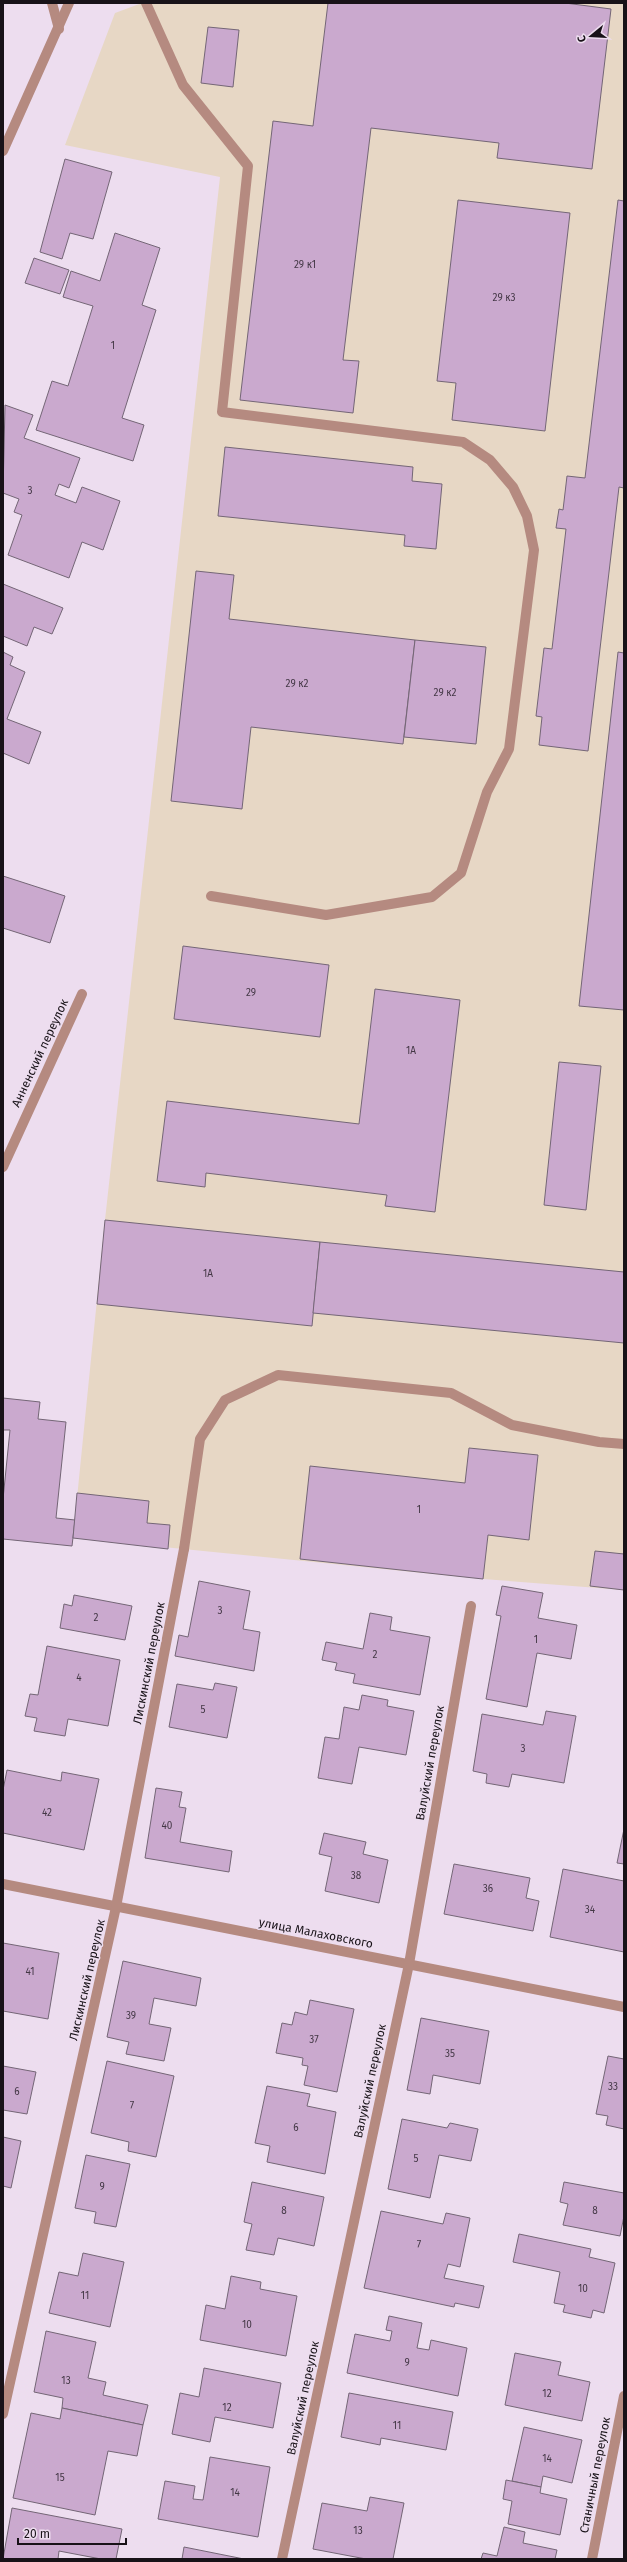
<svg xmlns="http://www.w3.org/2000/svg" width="627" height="2562" font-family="'Fira Sans',sans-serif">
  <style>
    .industrial { fill: #e7d7c5 }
    .building { fill: #caa9ce; stroke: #746676 }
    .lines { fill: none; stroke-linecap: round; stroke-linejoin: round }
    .lane { stroke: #b58a80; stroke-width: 10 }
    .street { stroke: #b58a80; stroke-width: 10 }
    .labels { text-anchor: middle; stroke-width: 3; stroke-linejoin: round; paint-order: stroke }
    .number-label { font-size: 10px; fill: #443846 }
    .street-label { font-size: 12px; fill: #181218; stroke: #edddef }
  </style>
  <rect width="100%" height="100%" fill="#edddef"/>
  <path class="industrial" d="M142 3H624V1590L483 1579 73 1538 105 1220 220 177 65 145 115 13Z"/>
  <g class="building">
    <path d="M328 3H565L611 9 592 169 497 158 499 143 371 128 343 360 359 361 353 413 240 400 273 121 313 126Z"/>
    <path d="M208 27 239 30 233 87 201 83Z"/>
    <path d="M65 159 112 172 93 239 70 233 62 259 40 252Z"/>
    <path d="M458 200 570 213 545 431 452 420 456 383 437 381Z"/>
    <path d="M618 200 624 201V488L619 487 588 751 539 745 542 717 536 716 544 648 552 649 566 529 556 528 559 509 563 510 567 476 585 478Z"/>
    <path d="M115 233 160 248 142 305 156 310 122 418 144 425 133 461 36 430 52 381 68 386 93 306 63 297 71 271 100 281Z"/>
    <path d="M34 258 69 270 60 294 25 283Z"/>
    <path d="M5 405 33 415 24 438 80 458 69 488 59 484 55 495 76 503 82 487 120 501 103 550 82 542 69 578 8 555 22 515 14 512 19 499 3 493Z"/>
    <path d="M225 447 413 467 412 481 442 484 436 549 404 546 405 535 218 516Z"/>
    <path d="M196 571 234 575 229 619 415 640 403 744 251 727 242 809 171 801Z"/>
    <path d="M3 584 63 608 52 634 34 627 27 646 3 636Z"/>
    <path d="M415 640 486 647 476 744 404 737Z"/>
    <path d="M3 652 13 657 10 665 25 672 7 719 41 732 29 764 3 753Z"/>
    <path d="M618 652 624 653V1010L579 1006Z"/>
    <path d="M3 876 65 896 50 943 3 928Z"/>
    <path d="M183 946 329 965 320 1037 174 1019Z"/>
    <path d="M375 989 460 1000 435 1212 385 1206 387 1195 206 1173 205 1187 157 1181 167 1101 359 1124Z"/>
    <path d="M559 1062 601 1066 586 1210 544 1205Z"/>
    <path d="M105 1220 320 1242 312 1326 97 1304Z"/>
    <path d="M320 1242 624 1272V1343L313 1313Z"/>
    <path d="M3 1398 40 1402 38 1419 66 1422 56 1518 75 1520 72 1546 3 1539V1499L10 1430H3Z"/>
    <path d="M469 1448 538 1455 529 1540 488 1535 483 1579 300 1559 310 1466 465 1483Z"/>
    <path d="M77 1493 149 1501 147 1523 170 1525 168 1549 73 1538Z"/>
    <path d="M595 1551 624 1554V1590L590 1586Z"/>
    <path d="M199 1581 250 1591 243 1629 260 1632 254 1671 175 1656 179 1635 188 1637Z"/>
    <path d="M502 1586 543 1593 538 1618 577 1625 571 1659 537 1653 527 1707 486 1699 501 1616 496 1615Z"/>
    <path d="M74 1595 132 1606 125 1640 60 1628 64 1604 72 1606Z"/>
    <path d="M370 1613 392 1617 390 1630 430 1637 420 1695 353 1683 355 1674 335 1670 337 1663 322 1660 326 1642 363 1649Z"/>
    <path d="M47 1646 120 1660 108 1726 68 1719 65 1736 34 1731 37 1718 25 1716 30 1694 38 1695Z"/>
    <path d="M215 1683 237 1687 227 1738 169 1727 177 1684 213 1690Z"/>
    <path d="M362 1695 388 1700 387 1706 414 1711 406 1755 359 1747 352 1784 318 1778 325 1737 339 1739 344 1707 359 1710Z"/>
    <path d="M546 1711 576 1716 564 1783 512 1774 509 1787 486 1783 487 1774 473 1771 482 1714 543 1725Z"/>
    <path d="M7 1770 61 1781 62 1772 99 1779 84 1850 3 1833V1790Z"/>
    <path d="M156 1788 182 1792 179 1807 186 1808 180 1842 232 1851 229 1872 145 1858Z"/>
    <path d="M624 1829V1864L617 1863Z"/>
    <path d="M324 1833 366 1842 363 1854 388 1860 379 1903 325 1891 332 1857 319 1854Z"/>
    <path d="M454 1864 530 1878 526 1898 539 1901 533 1931 444 1914Z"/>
    <path d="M563 1869 624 1881V1952L550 1937Z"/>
    <path d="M3 1943 59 1953 48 2019 3 2011Z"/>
    <path d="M123 1961 201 1978 196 2006 154 1998 149 2024 171 2028 164 2061 126 2054 129 2042 107 2037Z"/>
    <path d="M310 2000 354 2009 337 2092 304 2085 308 2066 302 2065 303 2058 276 2053 282 2023 292 2025 295 2012 307 2015Z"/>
    <path d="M421 2018 489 2031 480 2084 433 2075 430 2094 407 2090Z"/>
    <path d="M608 2056 624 2059V2129L606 2125 608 2116 596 2114Z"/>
    <path d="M107 2061 174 2076 156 2157 128 2151 129 2142 91 2133Z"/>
    <path d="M3 2066 36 2072 27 2114 3 2110Z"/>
    <path d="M267 2086 310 2094 307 2106 336 2112 325 2174 267 2162 270 2146 255 2143Z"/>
    <path d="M402 2119 447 2128 450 2123 478 2129 471 2161 439 2155 430 2198 388 2189Z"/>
    <path d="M3 2137 21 2141 11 2188 3 2186Z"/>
    <path d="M86 2155 130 2164 116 2227 94 2223 96 2212 75 2208Z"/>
    <path d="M252 2182 324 2197 314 2246 278 2238 274 2255 246 2250 252 2224 244 2222Z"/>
    <path d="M564 2182 624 2193V2216L620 2236 563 2225 568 2204 560 2202Z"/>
    <path d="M381 2211 443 2224 446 2213 470 2218 460 2267 448 2264 444 2278 484 2286 479 2308 455 2303 454 2307 364 2288Z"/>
    <path d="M519 2234 591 2249 589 2257 615 2263 604 2313 593 2310 591 2318 563 2312 565 2305 554 2303 560 2272 513 2262Z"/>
    <path d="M83 2253 124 2262 110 2327 49 2313 59 2272 78 2276Z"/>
    <path d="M231 2276 261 2282 260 2289 297 2296 286 2356 200 2340 206 2305 225 2309Z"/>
    <path d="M389 2316 422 2323 417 2348 429 2350 431 2340 467 2348 458 2396 347 2373 355 2334 390 2341 392 2331 386 2330Z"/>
    <path d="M46 2331 96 2342 88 2378 106 2382 103 2395 148 2405 143 2425 62 2408 63 2398 34 2392Z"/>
    <path d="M515 2353 561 2362 558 2375 590 2382 582 2421 505 2405Z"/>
    <path d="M204 2368 281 2383 273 2428 215 2417 210 2442 172 2434 180 2393 199 2397Z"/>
    <path d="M349 2393 453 2412 446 2450 381 2438 380 2445 341 2437Z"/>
    <path d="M62 2408 143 2425 137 2456 108 2451 95 2515 13 2498 31 2413 60 2419Z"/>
    <path d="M524 2427 582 2440 572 2483 543 2476 541 2487 512 2481Z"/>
    <path d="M210 2457 270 2467 258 2537 158 2519 165 2481 195 2486 193 2499 203 2500Z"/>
    <path d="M506 2480 541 2487 540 2493 567 2499 560 2535 508 2524 512 2501 503 2499Z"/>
    <path d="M370 2497 404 2503 393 2559H366L313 2549 322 2503 367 2511Z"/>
    <path d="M12 2508 122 2529 116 2559H101L59 2551 58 2559H3Z"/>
    <path d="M504 2527 525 2532 523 2543 557 2550 555 2559H481L483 2553 497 2556Z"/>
    <path d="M184 2547 244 2559H182Z"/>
  </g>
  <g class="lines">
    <g class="lane">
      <path d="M146 3 183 85 248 166 222 412 463 442 490 460 513 487 527 516 534 550 509 749 487 792 461 873 432 897 326 915 211 896"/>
      <path d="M184 1549 200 1439 225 1400 278 1375 451 1393 512 1425 599 1442 624 1444"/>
    </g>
    <g class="street">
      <path d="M52 3 59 29"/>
      <path d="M3 151 69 3"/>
      <path d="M3 1167 82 994"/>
      <path d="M3 1884 624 2007"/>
      <path d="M3 2414 116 1907 184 1549"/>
      <path d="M282 2559 409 1964 471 1606"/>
      <path d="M592 2559 624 2396"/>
    </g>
  </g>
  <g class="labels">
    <g class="number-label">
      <text x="305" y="268">29 к1</text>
      <text x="504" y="301">29 к3</text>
      <text x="113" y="349">1</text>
      <text x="30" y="494">3</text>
      <text x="297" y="687">29 к2</text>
      <text x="445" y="696">29 к2</text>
      <text x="251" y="996">29</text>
      <text x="411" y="1054">1А</text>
      <text x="208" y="1277">1А</text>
      <text x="419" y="1513">1</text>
      <text x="220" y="1614">3</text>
      <text x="96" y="1621">2</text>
      <text x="536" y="1643">1</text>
      <text x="375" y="1658">2</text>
      <text x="79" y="1681">4</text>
      <text x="203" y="1713">5</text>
      <text x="523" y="1752">3</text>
      <text x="47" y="1816">42</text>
      <text x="167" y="1829">40</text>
      <text x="356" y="1879">38</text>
      <text x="488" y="1892">36</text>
      <text x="590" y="1913">34</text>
      <text x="30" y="1975">41</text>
      <text x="131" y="2019">39</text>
      <text x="314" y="2043">37</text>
      <text x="450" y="2057">35</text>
      <text x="613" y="2090">33</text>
      <text x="17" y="2095">6</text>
      <text x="132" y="2109">7</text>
      <text x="296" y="2131">6</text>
      <text x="416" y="2162">5</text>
      <text x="102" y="2190">9</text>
      <text x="284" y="2214">8</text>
      <text x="595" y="2214">8</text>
      <text x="419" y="2248">7</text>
      <text x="583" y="2292">10</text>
      <text x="85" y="2299">11</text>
      <text x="247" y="2328">10</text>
      <text x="407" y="2366">9</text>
      <text x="66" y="2384">13</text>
      <text x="547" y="2397">12</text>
      <text x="227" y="2411">12</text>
      <text x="397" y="2429">11</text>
      <text x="547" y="2462">14</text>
      <text x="60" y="2481">15</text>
      <text x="235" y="2496">14</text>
      <text x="358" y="2534">13</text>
    </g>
    <g class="street-label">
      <text transform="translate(40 1053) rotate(-65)" y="4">Анненский переулок</text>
      <text transform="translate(149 1663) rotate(-79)" y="4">Лискинский переулок</text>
      <text transform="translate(430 1763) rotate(-80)" y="4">Валуйский переулок</text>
      <text transform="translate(316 1933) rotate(11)" y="4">улица Малаховского</text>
      <text transform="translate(87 1980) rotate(-77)" y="4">Лискинский переулок</text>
      <text transform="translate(370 2081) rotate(-78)" y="4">Валуйский переулок</text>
      <text transform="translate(303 2398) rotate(-78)" y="4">Валуйский переулок</text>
      <text transform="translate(595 2475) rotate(-79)" y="4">Станичный переулок</text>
    </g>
  </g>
  <rect width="627" height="2562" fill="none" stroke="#181218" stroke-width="8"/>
  <g transform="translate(591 36) rotate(252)" stroke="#edddef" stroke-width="3" paint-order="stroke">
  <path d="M0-3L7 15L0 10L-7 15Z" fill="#181218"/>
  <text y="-6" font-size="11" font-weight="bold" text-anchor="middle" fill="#181218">С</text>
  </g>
  <path d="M18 2538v6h108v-6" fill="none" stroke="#181218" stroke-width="2"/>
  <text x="24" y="2538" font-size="12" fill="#181218" stroke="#edddef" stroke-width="3" paint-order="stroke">20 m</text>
</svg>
